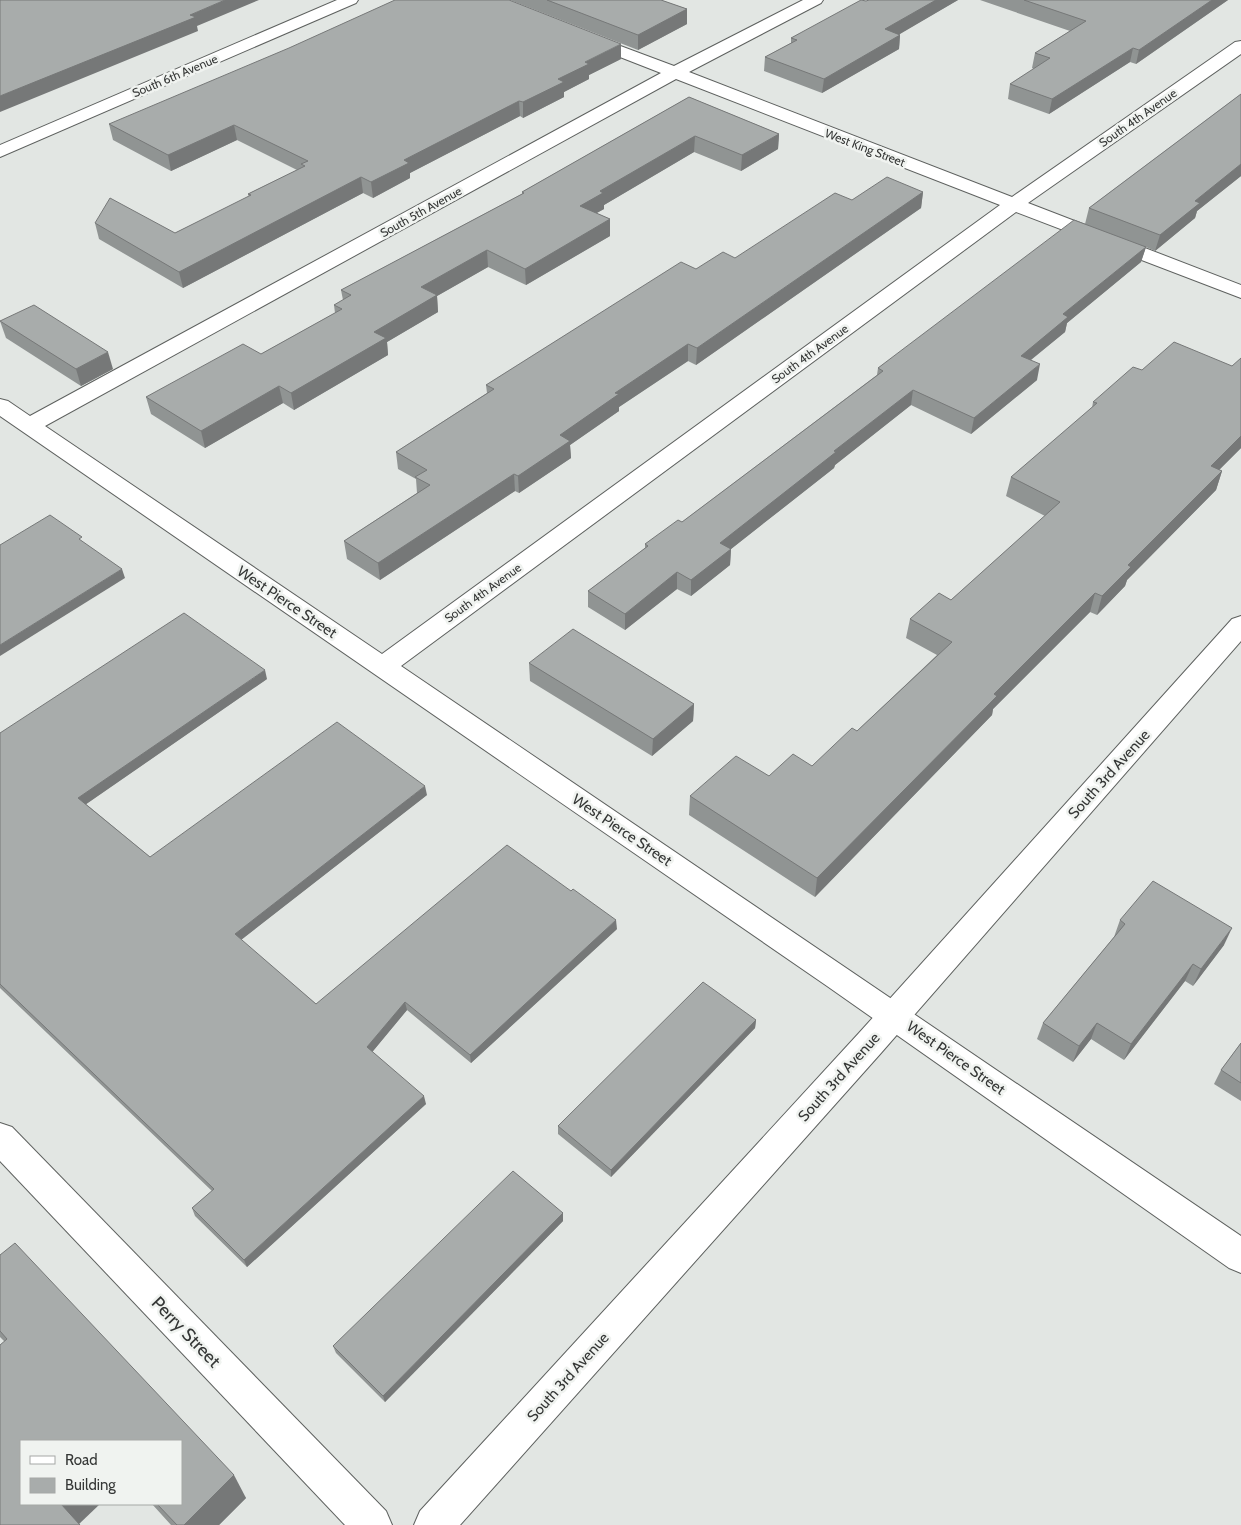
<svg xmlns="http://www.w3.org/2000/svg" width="1241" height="1525" font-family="Cabin,sans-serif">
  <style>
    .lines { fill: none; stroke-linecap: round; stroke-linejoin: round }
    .minor-casing { stroke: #5e615f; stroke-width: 2 }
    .tertiary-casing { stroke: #5e615f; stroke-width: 2 }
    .minor { fill: #fff; fill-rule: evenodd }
    .tertiary { fill: #fff; fill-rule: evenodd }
    .wall { fill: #909493 }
    .shaded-wall { fill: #767878 }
    .building { fill: #a8acab; stroke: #767878 }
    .labels { text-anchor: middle; stroke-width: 5; stroke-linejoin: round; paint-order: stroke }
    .far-street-label { font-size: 12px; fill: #353736; stroke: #f0f3f0 }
    .street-label { font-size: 15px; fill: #353736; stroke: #f0f3f0 }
    .near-street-label { font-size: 18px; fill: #353736; stroke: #f0f3f0 }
  </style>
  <rect width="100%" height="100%" fill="#e2e6e3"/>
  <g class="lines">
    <g class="minor-casing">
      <g id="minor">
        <path d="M337 0H358L356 3 0 157V145Z"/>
        <path d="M803 0H823L821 3 689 72 1012 197 1235 42 1241 41V54L1028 203 1241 285V298L1016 212 401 666 1241 1236V1273L1229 1268 827 986 0 416V399L8 401 30 416 661 73 579 41 577 38 579 35H591L674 66ZM676 79 1000 205 382 654 45 426Z"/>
        <path d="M0 1123 12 1127 386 1511 392 1525H345L0 1161Z"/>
      </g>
    </g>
    <g class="tertiary-casing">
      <path id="tertiary" d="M1241 616V641L881 1053 460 1525H414L420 1511 859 1033 1232 619Z"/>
    </g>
    <use href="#minor" class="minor"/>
    <use href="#tertiary" class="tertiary"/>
  </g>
  <g class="wall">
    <path d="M510 0H661L687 9V24L638 50Z"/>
    <path d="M869 0H958L899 34 900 35 899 49 822 93 764 71 765 57 791 43V38Z"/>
    <path d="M980 0H1228L1136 64 1130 62 1049 114 1008 99 1010 84 1034 69 1032 68 1035 53 1070 31Z"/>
    <path d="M621 59 589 75V79L564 92V97L523 118 520 116 410 173V178L373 198 363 193 183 288 99 239 95 223 175 233 249 197 248 194 297 170 237 140 171 171 113 140 109 124Z"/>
    <path d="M1241 94V176L1197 211 1195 218 1155 251 1146 247 1141 262 1067 323 1065 332 1031 360 1037 380 971 434 911 405 835 465 834 468 731 549 730 565 691 596 677 589 625 630 588 607V591L645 548V544L682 522 877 375 878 368 1085 224 1089 208Z"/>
    <path d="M689 97 779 134 778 149 741 171 694 152 604 205V209L596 213 610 219V236L526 285 488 267 437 296 438 312 387 342 388 355 294 410 283 403 205 448 151 414 146 397 261 354 335 313 334 305 343 300 341 290 522 194V192Z"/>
    <path d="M923 192 921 208 696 365 688 361 619 407V411L570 445 571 458 519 493 515 491 380 580 347 559 344 541 417 493 416 479 398 469 396 452 487 393 486 385 696 269 735 258 852 200Z"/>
    <path d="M0 321 113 369 81 386 6 338Z"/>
    <path d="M1093 402 1241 448 1219 470 1222 471 1216 490 1127 580 1125 586 1097 615 1090 612 993 709 992 715 815 897 689 815 690 796 812 766 857 731 937 655 906 638 910 619 951 600 1045 516 1006 496 1011 477 1092 408Z"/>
    <path d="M529 663 694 704 693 721 652 756 530 681Z"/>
    <path d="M267 679 86 804 150 857 427 795 241 940 316 1004 617 929 471 1063 407 1010 372 1052 426 1104 247 1267 195 1216 192 1208 212 1191 0 988V733Z"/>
    <path d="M1120 920 1224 945 1193 986 1185 981 1124 1060 1091 1039 1073 1062 1037 1039 1043 1023 1114 937Z"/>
    <path d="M756 1020 755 1028 611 1177 558 1134V1126Z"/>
    <path d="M1241 1043V1101L1214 1084 1221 1070Z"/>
    <path d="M563 1213V1221L385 1402 336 1353 333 1346Z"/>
    <path d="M0 1255 246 1498 219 1525H171L152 1504H181V1441H21L79 1524 0 1525 4 1341 0 1337Z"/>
  </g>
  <g class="shaded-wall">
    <path d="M225 0H259L197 26 198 31 0 112V96Z"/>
    <path d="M936 0H958L883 44 885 29Z"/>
    <path d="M1212 0H1228L1136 64 1139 50Z"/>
    <path d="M687 9V24L638 50V35Z"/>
    <path d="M900 35 899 49 822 93 824 79Z"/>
    <path d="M621 44V59L589 75V79L564 92V97L523 118V102L585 62Z"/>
    <path d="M1133 48 1130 62 1049 114 1052 99Z"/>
    <path d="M519 101 520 116 410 173V178L373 198 371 182 404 160Z"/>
    <path d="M234 125 237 140 171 171 168 155Z"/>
    <path d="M779 134 778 149 741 171 742 155Z"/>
    <path d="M695 136 694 152 604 205V209L581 222 580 206 600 191Z"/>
    <path d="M1241 164V176L1197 211 1195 218 1155 251 1160 235 1195 201Z"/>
    <path d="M361 177 363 193 183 288 179 272Z"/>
    <path d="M923 192 921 208 696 365 697 348Z"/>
    <path d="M610 219V236L526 285 525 269Z"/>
    <path d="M1146 247 1141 262 1067 323 1065 332 1017 371 1021 356 1063 314Z"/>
    <path d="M487 250 488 267 437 296 438 312 387 342 388 355 294 410 291 393 374 332 421 287Z"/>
    <path d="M688 344V361L619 407V411L570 445 571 458 519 493 518 476 560 435 615 393Z"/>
    <path d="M108 352 113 369 81 386 76 369Z"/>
    <path d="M1040 364 1037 380 971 434 974 418Z"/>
    <path d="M279 386 283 403 205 448 201 431Z"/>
    <path d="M913 390 911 405 835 465 834 468 731 549 730 565 691 596V580L720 543 834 451Z"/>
    <path d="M1241 436V448L1204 485 1211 466Z"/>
    <path d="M1222 471 1216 490 1127 580 1125 586 1097 615 1102 596 1128 565Z"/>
    <path d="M514 474 515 491 380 580 378 563Z"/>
    <path d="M122 569 125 578 0 656V645Z"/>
    <path d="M677 572V589L625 630V614Z"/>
    <path d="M1095 593 1090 612 993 709 992 715 815 897 817 878 994 694Z"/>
    <path d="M265 670 267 679 82 807 78 798Z"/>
    <path d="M694 704 693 721 652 756 653 739Z"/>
    <path d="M425 786 427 795 237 943 235 934Z"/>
    <path d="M616 920 617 929 471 1063 470 1055Z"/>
    <path d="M1232 928 1224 945 1193 986 1201 969Z"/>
    <path d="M1193 964 1185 981 1124 1060 1131 1044Z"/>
    <path d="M405 1002 407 1010 369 1056 367 1047Z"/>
    <path d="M756 1020 755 1028 611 1177V1170Z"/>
    <path d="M1097 1023 1091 1039 1073 1062 1079 1046Z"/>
    <path d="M424 1096 426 1104 247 1267 244 1260Z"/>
    <path d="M563 1213V1221L385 1402 383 1396Z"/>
    <path d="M234 1475 246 1498 219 1525H184Z"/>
    <path d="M61 1504H100L78 1525Z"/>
  </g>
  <g class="building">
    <path d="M0 0H225L190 15 196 17 0 96Z"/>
    <path d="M395 0H509L621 44 585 62 589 64 558 79 564 82 523 102 519 101 404 160 409 163 371 182 361 177 179 272 95 223 110 198 175 233 251 195 248 194 305 166 301 164 308 161 234 125 168 155 109 124 289 48Z"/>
    <path d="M547 0H661L687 9 638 35Z"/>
    <path d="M861 0 866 1 869 0H936L885 29 900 35 824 79 765 57 797 40 791 38Z"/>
    <path d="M1024 0H1212L1139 50 1133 48 1052 99 1010 84 1050 58 1035 53 1086 21Z"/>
    <path d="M1241 94V164L1195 201 1200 203 1160 235 1089 208Z"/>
    <path d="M689 97 779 134 742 155 695 136 600 191 603 193 580 206 610 219 525 269 487 250 421 287 437 295 374 332 386 338 291 393 279 386 201 431 146 397 243 344 261 354 342 309 334 305 351 295 341 290 524 193 522 192Z"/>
    <path d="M887 177 923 192 697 348 688 344 615 393 619 394 560 435 570 441 518 476 514 474 378 563 344 541 430 485 415 477 427 470 396 452 494 389 486 385 681 262 696 269 723 252 735 258 835 193 852 200Z"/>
    <path d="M1074 220 1146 247 1063 314 1068 317 1021 356 1040 364 974 418 913 390 834 451 836 452 720 543 731 549 691 580 677 572 625 614 588 591 648 546 645 544 678 520 682 522 883 371 878 368Z"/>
    <path d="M34 305 108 352 76 369 0 321Z"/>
    <path d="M1174 342 1232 366 1241 358V436L1211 466 1222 471 1128 565 1131 567 1102 596 1095 593 994 694 997 696 817 878 690 796 736 756 769 776 793 754 812 766 852 728 857 731 952 642 910 619 939 593 951 600 1060 502 1011 477 1097 403 1093 402 1133 367 1142 370Z"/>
    <path d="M50 515 82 537 79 539 122 569 0 645V545Z"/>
    <path d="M184 613 265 670 78 798 150 857 337 722 425 786 235 934 316 1004 507 845 571 891 573 889 616 920 470 1055 405 1002 367 1047 424 1096 244 1260 192 1208 214 1189 0 984V733Z"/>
    <path d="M573 629 694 704 653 739 529 663Z"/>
    <path d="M1153 881 1232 928 1201 969 1193 964 1131 1044 1097 1023 1079 1046 1043 1023 1125 924 1120 920Z"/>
    <path d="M703 982 756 1020 611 1170 558 1126Z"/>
    <path d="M1241 1043V1083L1221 1070Z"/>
    <path d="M513 1171 563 1213 383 1396 333 1346Z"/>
    <path d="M15 1243 234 1475 184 1525H177L157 1504H181V1441H21V1504H61L80 1525H0V1345L7 1339 0 1331V1255Z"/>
  </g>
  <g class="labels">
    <g class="far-street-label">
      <text transform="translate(175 76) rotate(-23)" y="4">South 6th Avenue</text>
      <text transform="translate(1138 118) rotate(-35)" y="4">South 4th Avenue</text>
      <text transform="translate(865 148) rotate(21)" y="4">West King Street</text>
      <text transform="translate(421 212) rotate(-29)" y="4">South 5th Avenue</text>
      <text transform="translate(810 354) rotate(-36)" y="4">South 4th Avenue</text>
      <text transform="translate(483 593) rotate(-36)" y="4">South 4th Avenue</text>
    </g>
    <g class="street-label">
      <text transform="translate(287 602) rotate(34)" y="5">West Pierce Street</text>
      <text transform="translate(1109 774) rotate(-48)" y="5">South 3rd Avenue</text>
      <text transform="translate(622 830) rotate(34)" y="5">West Pierce Street</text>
      <text transform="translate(956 1058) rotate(35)" y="5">West Pierce Street</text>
      <text transform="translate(839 1077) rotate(-48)" y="5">South 3rd Avenue</text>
      <text transform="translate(568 1377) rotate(-48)" y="5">South 3rd Avenue</text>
    </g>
    <g class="near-street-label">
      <text transform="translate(186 1332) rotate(46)" y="6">Perry Street</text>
    </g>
  </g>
  <rect x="20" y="1440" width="162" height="65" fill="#f0f3f0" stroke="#a5a8a6"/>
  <rect x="30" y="1456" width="25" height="8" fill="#ffffff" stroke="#a5a8a6"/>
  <text x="65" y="1465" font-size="15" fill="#353736">Road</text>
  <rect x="30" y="1478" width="25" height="15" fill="#a8acab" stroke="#a5a8a6"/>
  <text x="65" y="1490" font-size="15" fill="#353736">Building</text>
</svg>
